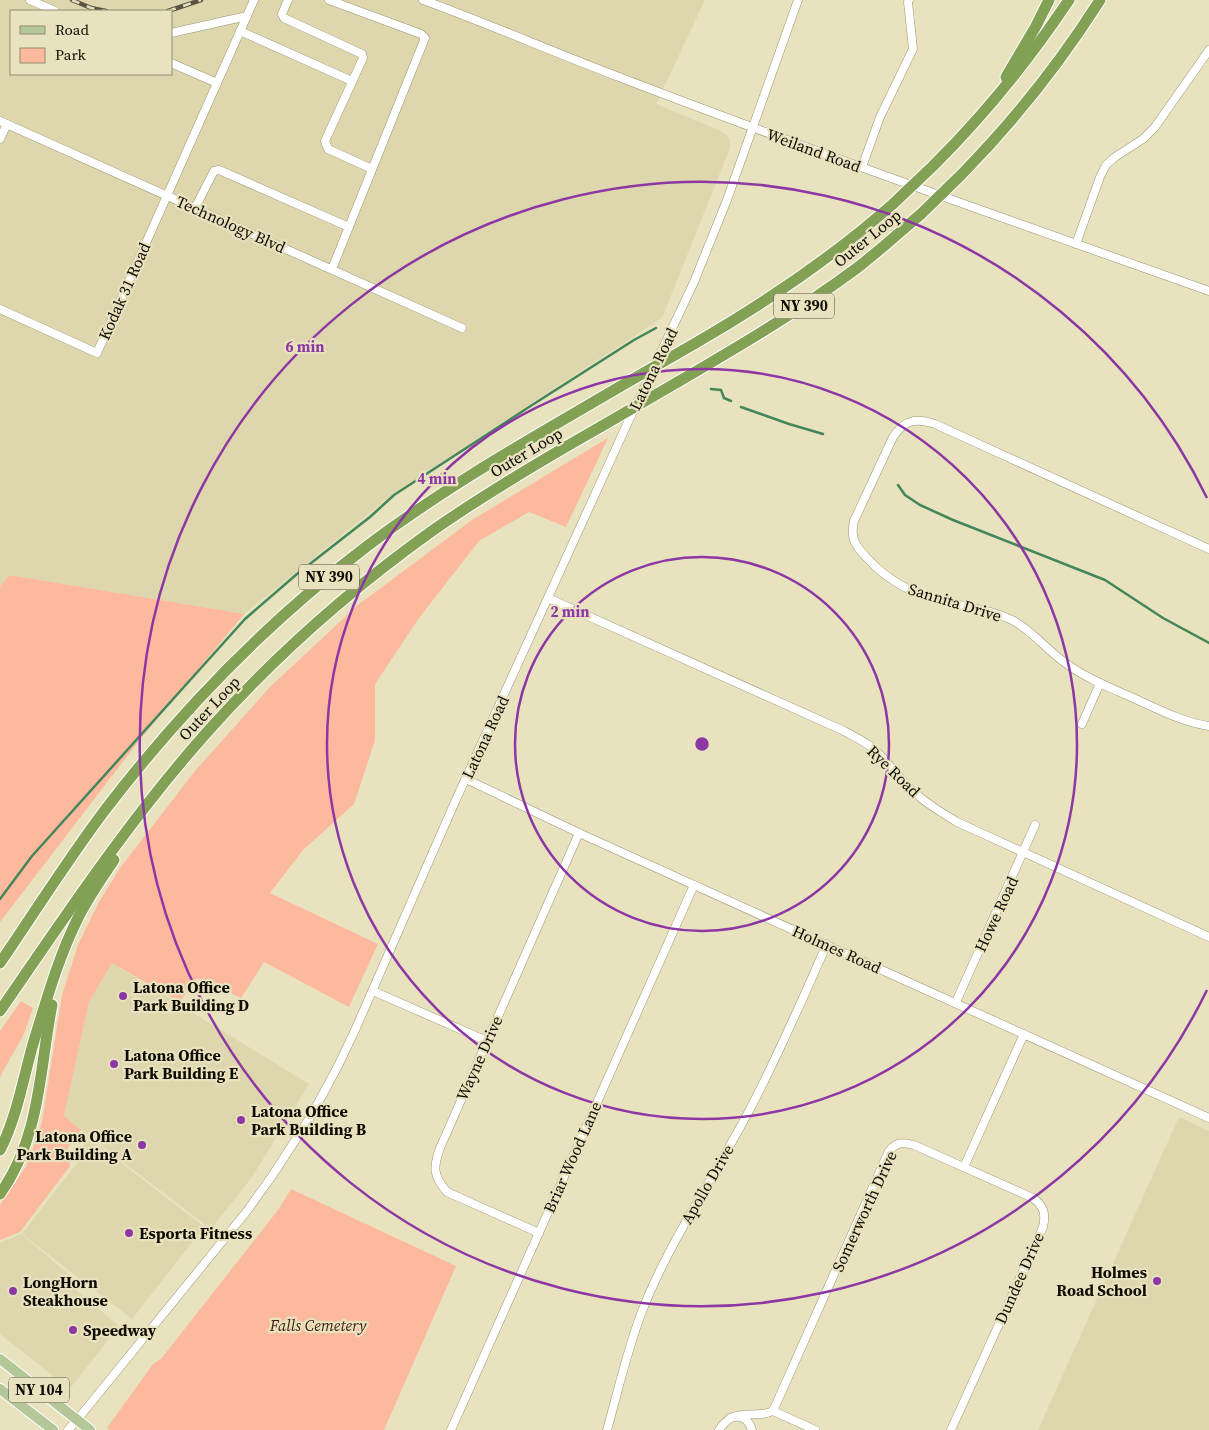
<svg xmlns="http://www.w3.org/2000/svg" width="1209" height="1430" font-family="'Source Serif 4',serif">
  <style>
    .built { fill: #ded6ad; fill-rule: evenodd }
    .green { fill: #fcb99e }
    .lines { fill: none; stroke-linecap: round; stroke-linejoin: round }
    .stream { stroke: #43865a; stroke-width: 2.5 }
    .minor-casing { stroke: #9a9574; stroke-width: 9 }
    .major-casing { stroke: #fff; stroke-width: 12 }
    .highway-casing { stroke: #fff; stroke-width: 13 }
    .minor { stroke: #fff; stroke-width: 8 }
    .major { stroke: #b4c798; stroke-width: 10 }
    .highway { stroke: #82a154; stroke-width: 11 }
    .rail-casing { stroke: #595544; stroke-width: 4.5 }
    .rail { stroke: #e8e2bf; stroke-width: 2.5; stroke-dasharray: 8; stroke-linecap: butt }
    .highway-bridge-casing { stroke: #fff; stroke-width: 13; stroke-linecap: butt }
    .highway-bridge { stroke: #82a154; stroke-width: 11 }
    .ring { fill: none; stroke: #8d37a4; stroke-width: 2.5 }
    .poi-dot { fill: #8d37a4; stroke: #e8e2bf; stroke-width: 2 }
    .labels { text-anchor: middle; stroke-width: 4.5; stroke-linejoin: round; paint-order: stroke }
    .shield { fill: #e8e2bf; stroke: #504c3b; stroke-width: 1 }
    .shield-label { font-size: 15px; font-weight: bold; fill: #0f0c03 }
    .street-label { font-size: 16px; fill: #0f0c03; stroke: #e8e2bf }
    .poi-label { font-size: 16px; font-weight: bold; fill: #0f0c03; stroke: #e8e2bf; text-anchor: start }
    .park-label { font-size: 16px; font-style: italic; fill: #421d0e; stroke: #e8e2bf }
    .centre { fill: #8d37a4; stroke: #e8e2bf; stroke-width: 2.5 }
    .ring-label { font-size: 15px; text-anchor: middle; font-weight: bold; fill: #8d37a4; stroke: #e8e2bf; stroke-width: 4.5; stroke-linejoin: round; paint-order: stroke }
  </style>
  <rect width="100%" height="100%" fill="#e8e2bf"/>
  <g class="built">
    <path d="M0 0H705L656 104 719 130 726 134 730 140V148L662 318 394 493 244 614 9 575 0 587ZM11 11H171V74H11Z"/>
    <path d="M112 963 309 1084 252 1177 211 1229 64 1117 89 1002Z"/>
    <path d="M1179 1117 1209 1131V1430H1038Z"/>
    <path d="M87 1136 204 1227 132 1319 22 1234 78 1162Z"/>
    <path d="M21 1234 78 1282 74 1288 119 1326 72 1386 65 1385 0 1334V1243Z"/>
  </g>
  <g class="green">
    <path d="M608 438 566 527 529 512 479 541 419 618 375 684V740L354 804 303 850 270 893 378 944 349 1007 264 962 241 998 197 978 180 1002 112 963 89 1002 64 1116 81 1130 67 1149 70 1166 20 1232 0 1240V1205L27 1165 42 1122 62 995 78 945 99 902 120 868 195 771 270 687 358 605 472 520Z"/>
    <path d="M9 575 244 614 138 742 0 922V587Z"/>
    <path d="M21 1001 33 1008 24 1034 3 1071 0 1078V1031Z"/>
    <path d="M291 1189 456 1266 384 1430H110L107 1428 153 1364 161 1359 278 1210Z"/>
  </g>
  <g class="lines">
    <g class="stream">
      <path d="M711 389 721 390 724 398 731 401"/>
      <path d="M741 407 789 424 823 434"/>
      <path d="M898 485 905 495 920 505 953 520 1105 580 1163 618 1209 643"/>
      <path d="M0 899 32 856 245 619 297 574 370 517 394 495 529 407 634 340 656 328"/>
    </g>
    <g class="minor-casing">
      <g id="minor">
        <path d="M30 0 55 11"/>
        <path d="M288 0 282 14 284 18 362 54 363 58 325 141 328 149 372 169"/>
        <path d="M329 0 421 34 425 38 332 269"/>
        <path d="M423 0C489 24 553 52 619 77 814 152 1012 221 1209 291"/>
        <path d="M240 31 352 81"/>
        <path d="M171 33 247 16"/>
        <path d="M171 63 217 83"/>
        <path d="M0 121 462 328"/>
        <path d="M0 139 7 124"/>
        <path d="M862 167 880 117 913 49 908 2 909 0"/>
        <path d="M195 208 214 171 219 170 349 227"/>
        <path d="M1076 244 1100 177 1106 165 1115 157 1143 139 1155 127 1209 50"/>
        <path d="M0 309 97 353 254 0"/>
        <path d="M1209 549 935 424C916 418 905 419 893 437L854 521C850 539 855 545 867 558 888 581 914 595 945 602 969 607 992 610 1014 621 1033 632 1046 649 1064 662 1084 677 1108 687 1131 697 1156 708 1181 722 1209 726"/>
        <path d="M548 598 844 731C855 737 868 743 877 752 892 767 904 784 921 798 932 807 944 814 957 822L1209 937"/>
        <path d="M1082 724 1100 683"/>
        <path d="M466 779 579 833 1209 1118"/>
        <path d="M373 991 487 1041"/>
        <path d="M956 1002 1035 825"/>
        <path d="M964 1167 1024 1034"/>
        <path d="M539 1233 447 1192C433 1176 433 1167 440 1148L579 833"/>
        <path d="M773 1411 815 1430"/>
        <path d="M730 1418C745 1411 759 1418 773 1411L889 1151C896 1142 903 1142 914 1145L1033 1198C1044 1206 1046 1214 1043 1227L951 1430"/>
        <path d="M68 1430 77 1420 247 1211 272 1176 311 1116 338 1066 356 1028 454 804 628 422 694 282 727 200 798 0"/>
        <path d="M451 1430 694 885"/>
        <path d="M607 1430C618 1391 627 1351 641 1314 669 1241 714 1178 750 1109 778 1056 802 1000 827 944"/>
        <path d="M719 1430C728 1415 745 1410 752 1430"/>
      </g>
    </g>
    <g class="major-casing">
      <g id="major">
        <path d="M0 1359 90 1430"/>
        <path d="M0 1389 53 1430"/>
      </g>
    </g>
    <g class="highway-casing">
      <g id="highway">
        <path d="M1006 77 1036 26 1049 0"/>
        <path d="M933 166C984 115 1029 60 1069 0"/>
        <path d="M961 175C1013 122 1060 63 1100 0"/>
        <path d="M694 344C765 303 832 258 894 203"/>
        <path d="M676 383C738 347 799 311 857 268 879 251 900 232 921 214"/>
        <path d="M0 963C35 912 68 859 105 810 180 712 267 622 366 547 446 486 534 437 621 386"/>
        <path d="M0 1011C66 915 131 817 209 730 275 656 351 589 432 531 486 493 544 459 602 426"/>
        <path d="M0 1150C17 1117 23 1079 33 1044 46 1002 58 958 78 918 88 898 101 879 114 860"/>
        <path d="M0 1194C41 1136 39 1071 52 1005"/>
      </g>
    </g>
    <use href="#minor" class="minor"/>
    <use href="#major" class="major"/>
    <use href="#highway" class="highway"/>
    <g class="rail-casing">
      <g id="rail">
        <path d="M72 0 91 8 106 11"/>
        <path d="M168 11 201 0"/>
      </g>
    </g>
    <use href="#rail" class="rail"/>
    <g class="highway-bridge-casing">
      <g id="highway-bridge">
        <path d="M894 203 933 166"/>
        <path d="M921 214 961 175"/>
        <path d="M621 386 694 344"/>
        <path d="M602 426 676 383"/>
      </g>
    </g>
    <use href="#highway-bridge" class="highway-bridge"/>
  </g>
  <g class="ring">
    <circle cx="702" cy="744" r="187"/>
    <circle cx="702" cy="744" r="375"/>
    <path d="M1207 990A562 562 0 1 1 1207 498"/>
  </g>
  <g class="poi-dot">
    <circle cx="123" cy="996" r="5"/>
    <circle cx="114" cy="1064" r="5"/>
    <circle cx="241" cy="1120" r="5"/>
    <circle cx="142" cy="1145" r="5"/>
    <circle cx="129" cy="1233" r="5"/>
    <circle cx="1157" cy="1281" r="5"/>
    <circle cx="13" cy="1291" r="5"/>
    <circle cx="73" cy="1330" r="5"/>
  </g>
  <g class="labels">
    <g class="shield">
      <rect x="774" y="293.5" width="60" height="25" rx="4"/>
      <rect x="299" y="564.5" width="60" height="25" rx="4"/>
      <rect x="9" y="1377.5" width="60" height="25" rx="4"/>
    </g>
    <g class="shield-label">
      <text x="804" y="311">NY 390</text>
      <text x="329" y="582">NY 390</text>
      <text x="39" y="1395">NY 104</text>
    </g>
    <g class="street-label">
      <text transform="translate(814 150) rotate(20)" y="6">Weiland Road</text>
      <text transform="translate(231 224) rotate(24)" y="6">Technology Blvd</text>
      <text transform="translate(867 238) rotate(-39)" y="6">Outer Loop</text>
      <text transform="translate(124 291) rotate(-66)" y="6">Kodak 31 Road</text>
      <text transform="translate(653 369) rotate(-64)" y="6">Latona Road</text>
      <text transform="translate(526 452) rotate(-31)" y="6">Outer Loop</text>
      <text transform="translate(955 602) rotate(17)" y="6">Sannita Drive</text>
      <text transform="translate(209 708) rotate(-47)" y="6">Outer Loop</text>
      <text transform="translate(485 737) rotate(-65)" y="6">Latona Road</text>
      <text transform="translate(894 771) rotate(44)" y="6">Rye Road</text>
      <text transform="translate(996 914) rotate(-65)" y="6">Howe Road</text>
      <text transform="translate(837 949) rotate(24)" y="6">Holmes Road</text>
      <text transform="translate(479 1058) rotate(-66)" y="6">Wayne Drive</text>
      <text transform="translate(572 1157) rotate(-66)" y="6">Briar Wood Lane</text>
      <text transform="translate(707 1184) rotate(-60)" y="6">Apollo Drive</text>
      <text transform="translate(864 1211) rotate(-65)" y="6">Somerworth Drive</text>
      <text transform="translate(1019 1278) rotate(-66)" y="6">Dundee Drive</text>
    </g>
    <g class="poi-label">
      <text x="133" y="993">Latona Office<tspan x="133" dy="18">Park Building D</tspan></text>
      <text x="124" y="1061">Latona Office<tspan x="124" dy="18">Park Building E</tspan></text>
      <text x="251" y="1117">Latona Office<tspan x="251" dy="18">Park Building B</tspan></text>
      <text x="132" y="1142" text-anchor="end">Latona Office<tspan x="132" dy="18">Park Building A</tspan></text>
      <text x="139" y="1239">Esporta Fitness</text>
      <text x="1147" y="1278" text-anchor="end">Holmes<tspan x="1147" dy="18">Road School</tspan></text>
      <text x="23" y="1288">LongHorn<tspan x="23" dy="18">Steakhouse</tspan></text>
      <text x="83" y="1336">Speedway</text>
    </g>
    <g class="park-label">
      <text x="318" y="1331">Falls Cemetery</text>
    </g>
  </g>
  <circle cx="702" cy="744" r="8" class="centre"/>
  <g class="ring-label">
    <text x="305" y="352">6 min</text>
    <text x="437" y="484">4 min</text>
    <text x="570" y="617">2 min</text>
  </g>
  <rect x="10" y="10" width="162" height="65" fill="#e8e2bf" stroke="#918c74"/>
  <rect x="20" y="26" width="25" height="8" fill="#b4c798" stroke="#918c74"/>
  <text x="55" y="35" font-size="15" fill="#0f0c03">Road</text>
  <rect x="20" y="48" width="25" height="15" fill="#fcb99e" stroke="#918c74"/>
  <text x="55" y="60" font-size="15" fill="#0f0c03">Park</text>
</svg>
